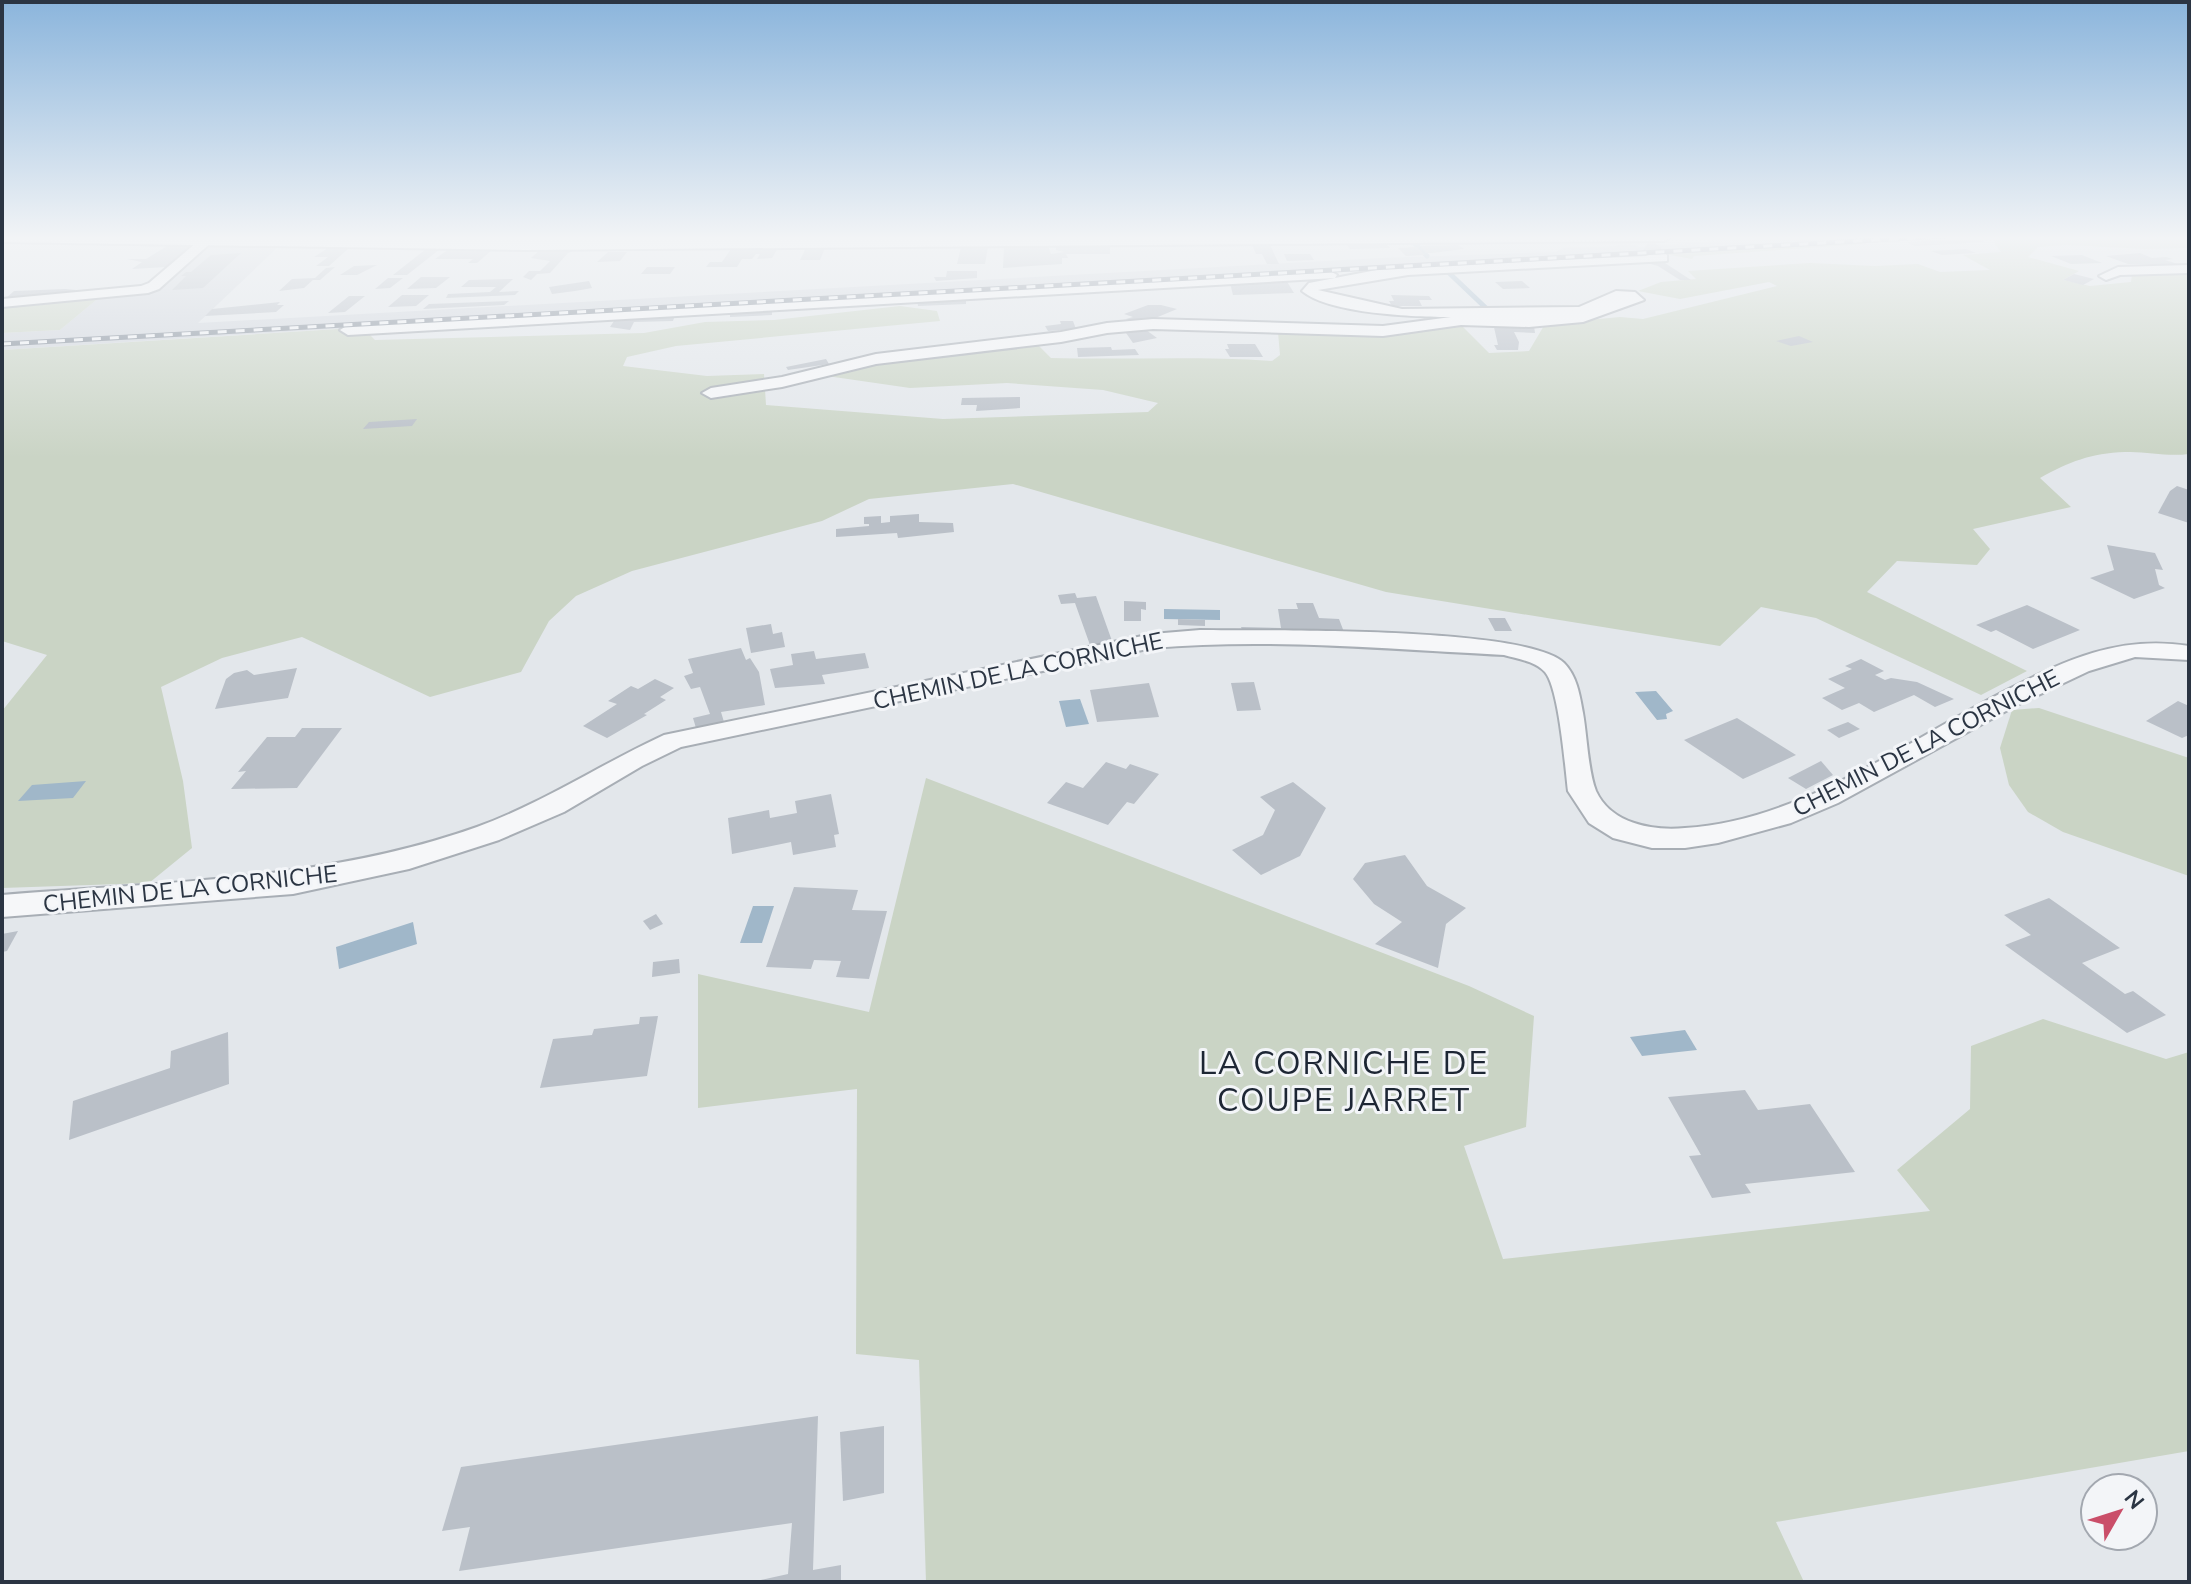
<svg xmlns="http://www.w3.org/2000/svg" width="2191" height="1584" font-family="'Nunito Sans',sans-serif">
  <style>
    .built { fill: #d1d6dd }
    .green { fill: #cad4c5 }
    .water { fill: #a0b7c9 }
    .lines { fill: none; stroke-linecap: round; stroke-linejoin: round }
    .stream { stroke: #a0b7c9; stroke-width: 5 }
    .building { fill: #bac0c8 }
    .minor-tunnel { stroke: #bec3c9; stroke-width: 14; stroke-dasharray: 14 7; stroke-linecap: butt }
    .minor-casing { stroke: #a8aeb5; stroke-width: 4 }
    .secondary-casing { stroke: #a8aeb5; stroke-width: 4 }
    .minor { fill: #f6f7f9; fill-rule: evenodd }
    .secondary { fill: #fff; fill-rule: evenodd }
    .rail-casing { stroke: #7d8794; stroke-width: 5 }
    .rail { stroke: #f3f5f8; stroke-width: 3; stroke-dasharray: 9; stroke-linecap: butt }
    .labels { text-anchor: middle; stroke-width: 6; stroke-linejoin: round; paint-order: stroke }
    .street-label { font-size: 24px; fill: #2b3543; stroke: #f3f5f8 }
    .near-neighbourhood-label { font-size: 32px; letter-spacing: 2px; fill: #1d2634; stroke: #f3f5f8 }
  </style>
  <rect width="100%" height="100%" fill="#e3e7eb"/>
  <path class="built" d="M1775 236H1988L458 321 2 350V333L60 330 101 296 153 292 206 246 278 247 198 323 1381 258 1556 252 1563 248 1616 246 1625 242 1640 247Z"/>
  <g class="green">
    <path d="M1995 236H2189V248L2146 249 2066 245 2038 247 2028 257 2079 271 2063 280 2090 286 2131 282 2132 275 2189 271V454C2166 457 2147 451 2125 452 2091 453 2069 462 2040 478L2071 507 1973 529 1990 549 1977 565 1897 561 1867 592 2027 671 1981 695 1816 618 1761 607 1720 646 1386 592 1013 484 869 499 822 521 632 571 576 596 549 621 521 672 430 697 302 637 222 658 161 687 183 781 192 848 149 883 2 888V711L47 655 2 641V350L338 329 341 332 366 331 375 340 644 333 705 322 774 320 900 306 937 311 940 321 676 346 627 357 623 366 707 376 764 374 766 405 943 419 1148 412 1158 403 1103 390 1007 383 910 388 827 376 832 369 1036 343 1051 358C1125 360 1198 356 1272 361L1280 355 1278 332 1459 323 1489 353 1529 351 1545 324 1620 317 1643 319 1777 286 1769 282 1680 299 1638 291 1661 282 1696 279 1688 271 1810 263 1875 266 1918 264 1940 272 1990 270 1963 255 2001 252 1995 244Z"/>
    <path d="M1861 242 1865 244 1694 256 1692 259 1665 254Z"/>
    <path d="M101 296 60 330 2 333V304Z"/>
    <path d="M2039 708 2189 758V876L2063 832 2028 812 2009 785 2000 748 2012 710Z"/>
    <path d="M926 778 1469 986 1534 1016 1526 1127 1464 1146 1503 1259 1930 1211 1897 1170 1970 1109 1971 1046 2043 1019 2166 1059 2189 1052V1451L1776 1522 1804 1582H926L919 1360 856 1354 857 1089 698 1108V974L869 1012Z"/>
  </g>
  <g class="water">
    <path d="M1164 609 1220 610V620L1164 619Z"/>
    <path d="M1656 691 1673 711 1666 714 1667 719 1657 720 1635 692Z"/>
    <path d="M1080 699 1089 724 1066 727 1059 701Z"/>
    <path d="M86 781 73 798 18 801 32 785Z"/>
    <path d="M753 906H774L762 943H740Z"/>
    <path d="M413 922 417 944 339 969 336 947Z"/>
    <path d="M1685 1030 1697 1050 1642 1056 1630 1037Z"/>
  </g>
  <g class="lines">
    <g class="stream">
      <path d="M1414 243 1427 256"/>
      <path d="M1447 271 1487 309"/>
    </g>
  </g>
  <g class="building">
    <path d="M1974 238 1984 242 1915 246 1906 242Z"/>
    <path d="M1347 244H1386L1390 248 1350 249Z"/>
    <path d="M1252 245H1270L1279 264H1267L1262 254H1256Z"/>
    <path d="M1458 245 1464 249 1432 253H1426L1420 246Z"/>
    <path d="M167 246H195L166 267 132 269 142 262 127 259H146Z"/>
    <path d="M1048 246 1051 254 1064 252 1056 250V246H1110V254H1066L1068 258H1062V264L1003 268 1004 247Z"/>
    <path d="M961 247H988L985 264H957Z"/>
    <path d="M1417 247 1425 255 1406 256 1398 248Z"/>
    <path d="M328 248H349L329 266H316L328 257H314Z"/>
    <path d="M778 248 772 258 757 259 760 254H756L752 259H742L737 267H706L710 262H722L731 249Z"/>
    <path d="M806 248H825L820 260H800Z"/>
    <path d="M426 249H440L407 275H393Z"/>
    <path d="M449 249 492 250 477 263H468L473 259H435Z"/>
    <path d="M579 249 568 253 550 273 537 274 531 280 523 277 529 271H540L550 261 531 258 540 250Z"/>
    <path d="M1966 249 1976 253 1942 255 1931 251Z"/>
    <path d="M608 252H627L620 261 597 262Z"/>
    <path d="M241 253 203 288 172 290 186 276H181L186 272H191L211 255Z"/>
    <path d="M2140 253 2152 258 2166 257 2173 259 2165 260 2178 264H2128L2106 256Z"/>
    <path d="M1284 254H1310L1314 260 1287 261Z"/>
    <path d="M2082 255 2102 263 2071 264 2051 256Z"/>
    <path d="M1647 263H1665L1691 280H1680L1658 266Z"/>
    <path d="M377 265 357 275H340L354 266Z"/>
    <path d="M335 267 320 280H312L314 279 304 288 279 291 292 279 315 278 326 268Z"/>
    <path d="M647 267H675L670 274H641Z"/>
    <path d="M947 271H977V278L936 281 934 277H946Z"/>
    <path d="M2074 274 2094 279 2083 285 2063 280Z"/>
    <path d="M421 277H450L436 288 407 289Z"/>
    <path d="M388 278H403L390 288 375 289Z"/>
    <path d="M513 279 499 292 519 291 515 295 446 298 448 294 490 292 496 287H461L469 280Z"/>
    <path d="M1286 280 1294 293 1233 295 1230 283Z"/>
    <path d="M589 281 592 288 575 291 552 294 549 287Z"/>
    <path d="M1522 281 1530 288 1503 289 1495 282Z"/>
    <path d="M65 289 76 290 69 295 3 301 14 291Z"/>
    <path d="M402 295H429L416 306 388 307Z"/>
    <path d="M1391 295 1429 296 1432 300H1419L1422 306H1392L1389 301H1394Z"/>
    <path d="M349 296H365L345 312 328 313Z"/>
    <path d="M992 297 966 301V304L918 306 917 299Z"/>
    <path d="M509 301 504 305 423 309 429 304Z"/>
    <path d="M280 302 277 305H284L276 312 205 316 212 309Z"/>
    <path d="M1148 305H1161L1177 309 1141 324 1126 319 1133 317 1124 314Z"/>
    <path d="M772 309V315L730 317V313Z"/>
    <path d="M676 312 673 321 634 322 630 330 610 327 618 315Z"/>
    <path d="M1060 321H1073L1076 329 1048 331 1045 326 1061 324Z"/>
    <path d="M1493 323 1534 326 1535 333 1514 332 1519 342 1518 350H1497L1494 345H1498Z"/>
    <path d="M1142 327 1157 338 1133 343 1124 330Z"/>
    <path d="M1799 336 1813 342 1791 346 1776 341Z"/>
    <path d="M1227 344H1255L1263 357H1230L1225 349H1229Z"/>
    <path d="M1111 347 1112 350 1135 349 1139 355 1078 357 1077 348Z"/>
    <path d="M826 359 829 364 788 370 786 367Z"/>
    <path d="M1020 397V408L976 411 977 405H961L962 398Z"/>
    <path d="M417 419 412 426 363 429 369 422Z"/>
    <path d="M2177 486 2189 490V523L2158 513 2170 491Z"/>
    <path d="M919 514V522L953 523 954 532 898 538 897 533 836 537V529L869 526V524H864V517L881 516V523L890 522V516Z"/>
    <path d="M2107 545 2155 553 2163 570 2155 569 2159 585 2165 588 2134 599 2090 578 2114 570Z"/>
    <path d="M1075 593 1077 598 1096 596 1112 641 1090 645 1075 603 1061 604 1058 595Z"/>
    <path d="M1124 601 1146 602V610L1141 609V621H1124Z"/>
    <path d="M1296 603H1313L1319 618 1339 619 1344 632H1243L1241 627 1281 628 1278 609H1298Z"/>
    <path d="M2027 605 2080 630 2033 649 1996 630 1991 632 1976 625Z"/>
    <path d="M1488 618H1505L1512 631H1495Z"/>
    <path d="M1178 619 1205 620V626L1178 625Z"/>
    <path d="M771 624 773 634 782 632 785 647 751 653 746 628Z"/>
    <path d="M741 648 746 660 750 658 759 672 765 705 721 712 724 722 696 728 693 718 710 714 700 687 691 689 684 676 693 673 688 659Z"/>
    <path d="M814 651 816 659 865 653 869 668 822 675 825 684 775 688 770 669 793 665 791 654Z"/>
    <path d="M1861 659 1884 671 1875 675 1885 680 1891 678 1917 682 1954 699 1935 707 1914 695 1874 712 1859 703 1842 710 1822 698 1845 688 1828 679 1852 669 1845 666Z"/>
    <path d="M297 668 288 698 215 709 226 679 234 673 247 670 254 675Z"/>
    <path d="M655 679 674 688 660 697 666 700 644 714 647 715 607 738 583 726 617 704 608 701 631 686 638 689Z"/>
    <path d="M1254 682 1261 710 1237 711 1231 683Z"/>
    <path d="M1149 683 1159 717 1097 722 1090 690Z"/>
    <path d="M2178 701 2189 706V735L2182 738 2146 721Z"/>
    <path d="M1737 718 1796 755 1743 779 1684 740Z"/>
    <path d="M1848 722 1860 729 1839 738 1827 730Z"/>
    <path d="M302 728H342L297 788 231 789 246 771 238 772 267 737H295Z"/>
    <path d="M1821 761 1833 775 1806 789 1788 778Z"/>
    <path d="M1106 762 1126 769 1130 764 1159 774 1134 804 1127 802 1108 825 1047 803 1066 782 1083 788Z"/>
    <path d="M1293 782 1326 808 1300 856 1261 875 1232 850 1263 835 1275 810 1260 797Z"/>
    <path d="M831 794 839 834 834 835 836 847 793 855 791 842 732 854 728 818 769 810 770 818 797 813 795 801Z"/>
    <path d="M1405 855 1427 886 1466 908 1446 924 1438 968 1375 944 1402 922 1374 904 1353 879 1365 863Z"/>
    <path d="M794 887 858 890 852 910 887 911 869 979 836 977 841 961 814 960 811 969 766 967Z"/>
    <path d="M2049 898 2120 948 2082 963 2125 994 2133 991 2166 1015 2127 1033 2005 945 2031 935 2004 915Z"/>
    <path d="M656 914 663 924 650 930 643 921Z"/>
    <path d="M18 931 7 951 2 952V934Z"/>
    <path d="M679 959 680 973 652 977 653 962Z"/>
    <path d="M658 1016 647 1076 540 1088 553 1039 592 1035 594 1029 639 1024 640 1017Z"/>
    <path d="M228 1032 229 1084 69 1140 73 1101 170 1068 171 1051Z"/>
    <path d="M1745 1090 1758 1110 1810 1104 1855 1172 1745 1184 1751 1193 1712 1198 1689 1156 1701 1155 1668 1097Z"/>
    <path d="M818 1416 813 1570 841 1565V1582H752L788 1574 792 1523 459 1571 470 1527 442 1531 461 1467Z"/>
    <path d="M884 1426V1493L843 1501 840 1432Z"/>
  </g>
  <g class="lines">
    <path class="minor-tunnel" d="M1646 246 1660 255"/>
    <g class="minor-casing">
      <g id="minor">
        <path d="M203 237 214 240 159 289 148 293 2 307V299L141 286 149 283Z"/>
        <path d="M1660 251 1667 255V261L1408 275 1318 290 1402 309 1579 307 1616 291 1635 292 1644 300 1583 322 1529 327 1461 325 1383 336 1153 329 1107 333 1061 342 876 364 782 387 711 398 702 393 711 388 782 377 876 354 1061 332 1107 323 1153 319 1383 326 1451 317C1415 317 1330 314 1302 291L1309 283 1387 268 1646 256Z"/>
        <path d="M2189 265V273L2120 275 2106 280 2099 276 2118 267Z"/>
        <path d="M1330 271 1337 275 1335 278 348 335 340 330 348 325Z"/>
        <path d="M1200 630C1263 631 1527 626 1564 663 1577 676 1580 696 1583 713 1587 735 1588 771 1596 791 1611 824 1653 831 1685 828 1801 821 1905 742 2005 691 2066 660 2119 635 2189 646V660L2135 657 2089 671 2017 705 1838 803 1791 823 1718 843 1685 848H1652L1613 838 1589 823 1568 791C1565 767 1559 688 1545 672 1535 661 1518 659 1504 655 1387 649 1269 638 1152 648L681 747 642 766 564 812 499 840 409 869 293 894 2 917V895C162 882 325 881 477 827 543 803 601 764 664 735L1152 634Z"/>
      </g>
    </g>
    <g class="secondary-casing">
      <path id="secondary" d="M2 236 525 238 1673 236 1664 241 525 250 2 242Z"/>
    </g>
    <use href="#minor" class="minor"/>
    <use href="#secondary" class="secondary"/>
    <g class="rail-casing">
      <path id="rail" d="M2 344 1947 236"/>
    </g>
    <use href="#rail" class="rail"/>
  </g>
  <linearGradient id="sky" x2="0" y2="1"><stop stop-color="#8bb5dc"/><stop offset="0.52" stop-color="#f2f4f6"/><stop offset="1" stop-color="#f2f4f6" stop-opacity="0"/></linearGradient>
  <rect width="2191" height="458" fill="url(#sky)"/>
  <g class="labels">
    <g class="street-label">
      <text transform="translate(1018 671) rotate(-12)" y="8">CHEMIN DE LA CORNICHE</text>
      <text transform="translate(1926 743) rotate(-27)" y="8">CHEMIN DE LA CORNICHE</text>
      <text transform="translate(190 889) rotate(-6)" y="8">CHEMIN DE LA CORNICHE</text>
    </g>
    <g class="near-neighbourhood-label">
      <text x="1344" y="1074">LA CORNICHE DE<tspan x="1344" dy="37">COUPE JARRET</tspan></text>
    </g>
  </g>
  <rect width="2191" height="1584" fill="none" stroke="#2b3543" stroke-width="8"/>
  <g transform="translate(2119 1512) rotate(51)"><circle r="38" fill="#f3f5f8" stroke="#a3a8b0" stroke-width="2"/>
  <path d="M0-6L14 30L0 20L-14 30Z" fill="#ca4e69"/>
  <text y="-12" font-size="22" font-weight="bold" text-anchor="middle" fill="#2b3543">N</text>
  </g>
</svg>
